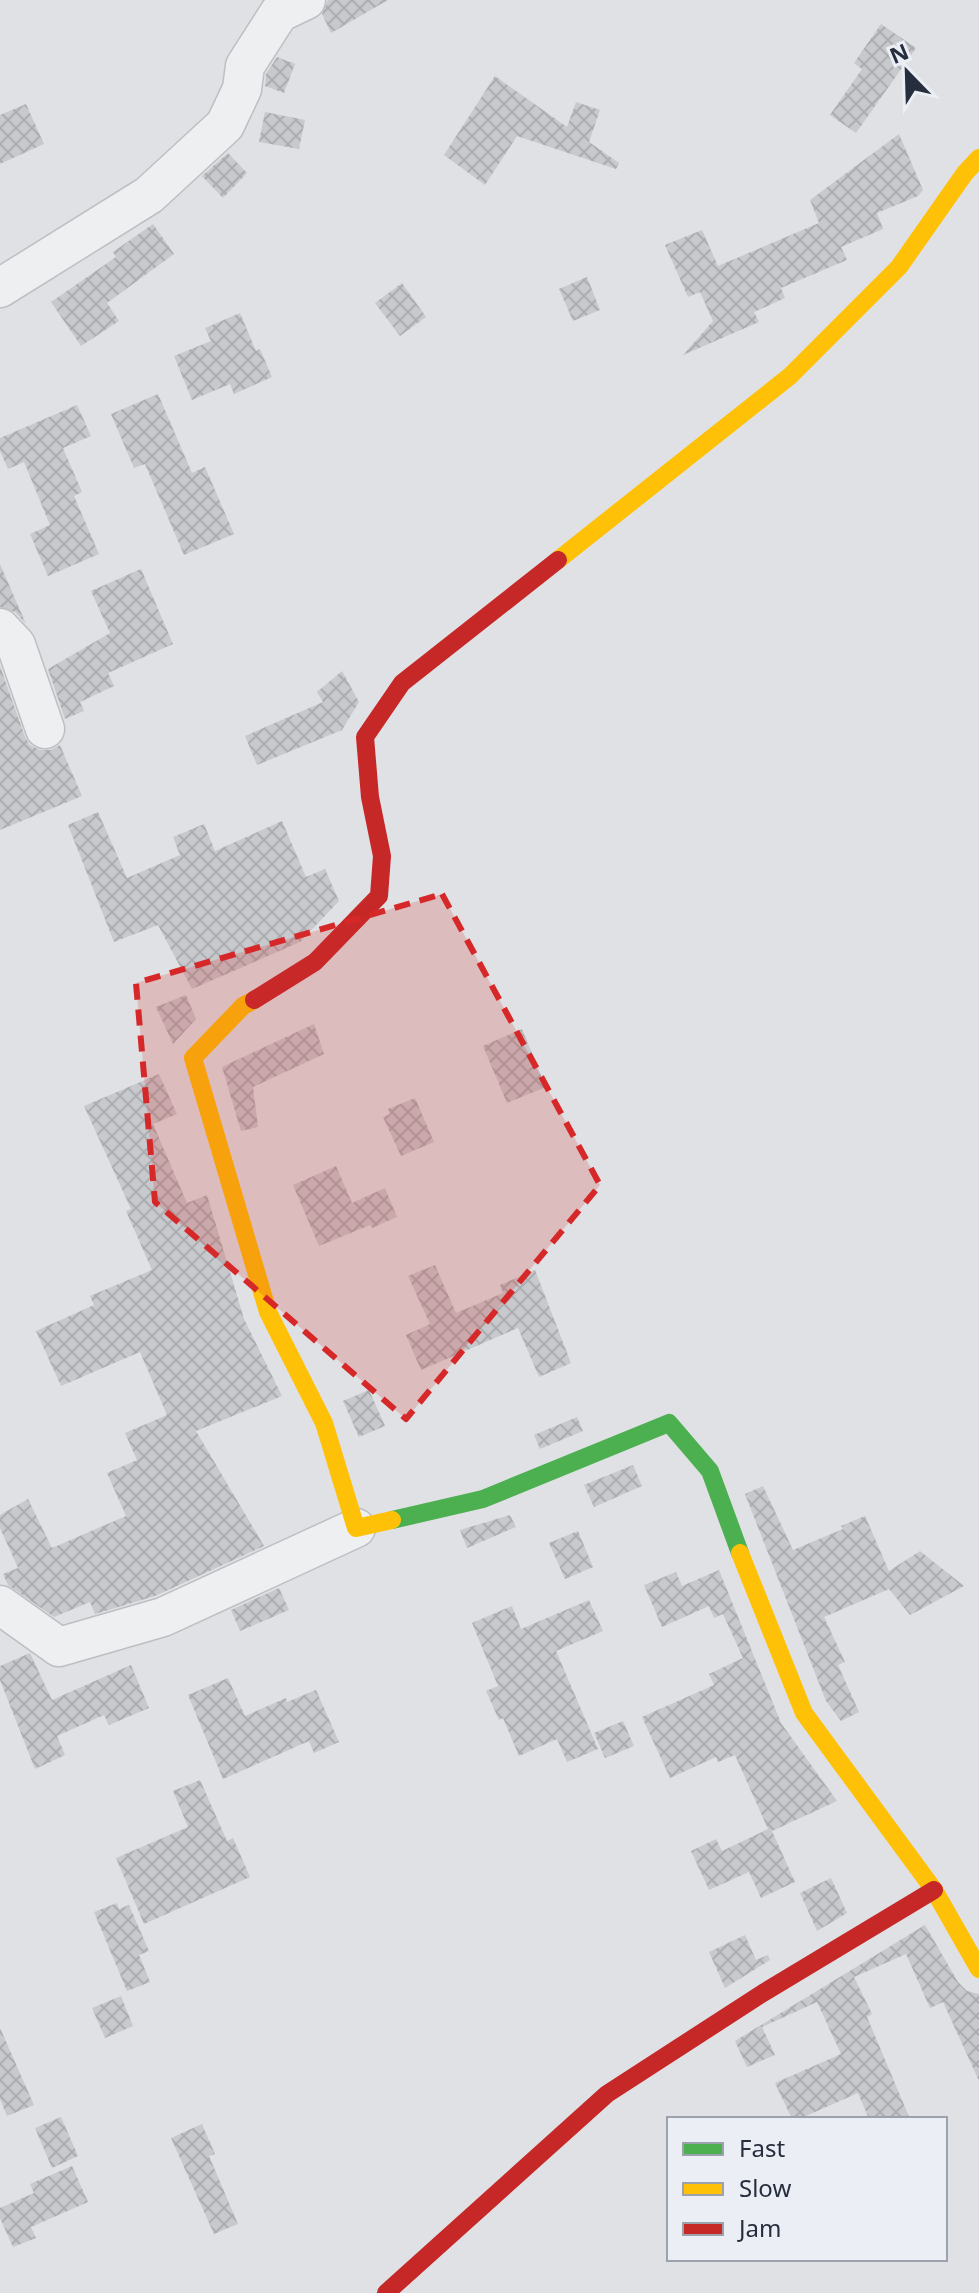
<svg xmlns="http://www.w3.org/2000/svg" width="979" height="2293" font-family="'Noto Sans',sans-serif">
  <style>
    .building { fill: url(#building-cross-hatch) }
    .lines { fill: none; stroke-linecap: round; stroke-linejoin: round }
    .street-casing { stroke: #bdbfc2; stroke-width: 41 }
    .street { stroke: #eeeff1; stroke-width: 38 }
    .fast { stroke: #4caf50; stroke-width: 18 }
    .slow { stroke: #ffc107; stroke-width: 18 }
    .jam { stroke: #c62828; stroke-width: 18 }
    .marked { fill: #d62828; fill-opacity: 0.2; stroke: #d62828; stroke-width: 6; stroke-dasharray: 16 10; stroke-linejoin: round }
  </style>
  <defs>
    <pattern id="building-cross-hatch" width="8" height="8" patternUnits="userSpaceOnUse" patternTransform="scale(2)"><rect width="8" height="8" fill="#c7c9cc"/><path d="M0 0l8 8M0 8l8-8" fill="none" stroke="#abadb0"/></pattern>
  </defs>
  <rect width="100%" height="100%" fill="#dfe1e4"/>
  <g class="building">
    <path d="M328 0H388L331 33 322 14Z"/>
    <path d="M881 24 916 48 856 133 830 115 862 69 854 63Z"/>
    <path d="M277 57 295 64 284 93 265 86 266 74Z"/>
    <path d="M495 76 567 127 576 102 600 110 589 142 619 163 616 169 517 136 485 185 444 155Z"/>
    <path d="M26 104 44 144 0 164V115Z"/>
    <path d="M265 112 305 120 299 149 259 142Z"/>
    <path d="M899 134 923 190 918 196 877 213 883 229 841 247 847 260 781 288 785 298 754 312 759 322 683 355 713 321 700 292 688 297 665 245 702 230 718 266 819 223 810 200Z"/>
    <path d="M228 153 247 173 223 198 202 176Z"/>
    <path d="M153 224 174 254 107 303 119 321 81 346 51 302 116 257 113 252Z"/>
    <path d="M587 277 600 310 573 321 559 289Z"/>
    <path d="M402 283 426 317 400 336 375 303Z"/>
    <path d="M240 313 256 351 260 349 272 377 234 394 230 384 192 400 174 356 211 341 205 328Z"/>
    <path d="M158 394 192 473 205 467 234 534 184 555 145 464 134 468 111 414Z"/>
    <path d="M77 405 91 436 63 448 82 492 74 496 99 554 48 576 30 534 50 525 24 462 8 469 0 451V438Z"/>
    <path d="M0 564 26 624 15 612 0 607Z"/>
    <path d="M141 569 173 644 108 673 114 686 80 702 84 711 65 719 48 669 110 633 91 591Z"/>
    <path d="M0 666 25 737 30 745 40 750H51L60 745 82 796 0 830Z"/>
    <path d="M342 671 359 702 342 730 257 765 245 736 323 702 317 692Z"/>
    <path d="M98 812 127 878 180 855 173 837 204 824 215 851 282 821 306 877 325 869 339 901 300 942 192 989 158 925 114 942 68 825Z"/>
    <path d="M186 995 196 1019 173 1044 156 1007Z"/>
    <path d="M314 1024 324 1054 253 1087 258 1127 241 1131 222 1067Z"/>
    <path d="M522 1029 546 1087 507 1103 483 1046Z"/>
    <path d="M159 1074 177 1114 153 1124 187 1203 207 1195 244 1319 282 1396 196 1431 264 1546 155 1596 95 1614 90 1602 54 1617 8 1585 3 1574 18 1568 0 1528V1515L28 1499 52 1548 126 1516 107 1473 137 1460 125 1433 167 1415 140 1352 61 1386 36 1331 94 1305 90 1296 152 1270 126 1211 131 1209 84 1106Z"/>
    <path d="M415 1098 434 1142 401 1156 383 1117 390 1114 388 1109Z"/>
    <path d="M336 1166 352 1203 385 1188 397 1217 372 1228 370 1225 319 1246 293 1185Z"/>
    <path d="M435 1265 456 1313 503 1293 500 1285 535 1270 571 1363 539 1377 518 1328 421 1370 406 1335 430 1324 408 1276Z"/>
    <path d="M369 1390 385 1426 359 1437 343 1401Z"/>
    <path d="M577 1417 583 1431 540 1449 534 1435Z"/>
    <path d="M633 1465 642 1486 594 1507 584 1485Z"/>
    <path d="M763 1486 793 1550 843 1529 841 1526 865 1516 889 1571 920 1551 964 1586 910 1615 889 1589 824 1617 845 1662 838 1665 859 1712 841 1721 826 1701 745 1494Z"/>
    <path d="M510 1515 516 1527 467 1548 460 1530Z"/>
    <path d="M578 1531 593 1567 565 1579 549 1543Z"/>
    <path d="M719 1570 781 1723 837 1801 772 1831 795 1882 761 1898 749 1872 709 1890 691 1851 716 1839 722 1851 768 1829 735 1755 718 1762 716 1757 670 1778 642 1717 714 1685 709 1674 743 1658 723 1614 714 1618 709 1606 662 1627 644 1585 676 1572 682 1586Z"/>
    <path d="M279 1588 289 1610 240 1631 231 1610Z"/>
    <path d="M589 1600 603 1631 556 1651 598 1749 567 1762 557 1739 519 1756 503 1718 499 1720 486 1691 498 1686 472 1623 512 1606 521 1629Z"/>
    <path d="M30 1653 52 1700 131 1665 149 1708 109 1725 104 1715 57 1736 65 1755 35 1769 0 1680V1666Z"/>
    <path d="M228 1678 245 1716 286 1698 287 1702 316 1690 339 1742 314 1753 309 1741 223 1779 188 1695Z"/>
    <path d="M623 1721 634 1746 605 1758 594 1733Z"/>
    <path d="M200 1780 227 1841 233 1838 250 1877 144 1924 116 1858 188 1827 173 1791Z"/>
    <path d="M831 1878 847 1913 817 1931 800 1893Z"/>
    <path d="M117 1903 119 1909 129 1905 149 1951 139 1955 150 1982 127 1991 94 1912Z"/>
    <path d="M925 1925 958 1982 967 1991 979 1994V2081L943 2002 930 2008 906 1954 854 1977 872 2014 867 2017 910 2119H869L858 2093 799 2119H792L775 2083 841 2054 817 2002 762 2027 775 2055 747 2067 735 2041Z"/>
    <path d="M745 1935 756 1960 768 1955 770 1960 725 1988 709 1952Z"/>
    <path d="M121 1996 133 2026 105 2038 92 2008Z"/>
    <path d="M0 2028 34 2105 7 2116 0 2099Z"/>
    <path d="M61 2117 78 2156 52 2168 35 2128Z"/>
    <path d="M202 2124 215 2154 209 2156 238 2224 214 2234 171 2138Z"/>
    <path d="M72 2166 88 2202 31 2227 36 2238 13 2247 0 2218V2208L34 2193 30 2184Z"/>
  </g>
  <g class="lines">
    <g class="street-casing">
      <g id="street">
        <path d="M0 288 149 195 225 125 242 89 245 66 279 13 306 0"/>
        <path d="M0 628 16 645 45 729"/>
        <path d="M0 1605 59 1647 163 1617 356 1528"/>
      </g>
    </g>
    <use href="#street" class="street"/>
    <path class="fast" d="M392 1520 483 1499 669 1423 710 1471 740 1553"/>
    <g class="slow">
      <path d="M558 560 790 376 899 267 965 173 979 158"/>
      <path d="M254 1000 243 1006 193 1058 268 1312 324 1423 356 1528 392 1520"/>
      <path d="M740 1553 804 1713 934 1890 979 1969"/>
    </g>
    <g class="jam">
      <path d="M254 1000 315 962 379 896 382 856 370 797 365 737 402 683 558 560"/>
      <path d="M386 2293 607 2094 763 1993 934 1890"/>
    </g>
  </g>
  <path class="marked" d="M442 894 600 1185 406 1419 155 1202 136 983Z"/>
  <rect x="667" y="2117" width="280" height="144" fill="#ebeff5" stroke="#9ca2ab" stroke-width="2"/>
  <rect x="683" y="2143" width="40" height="12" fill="#4caf50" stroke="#9ca2ab" stroke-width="2"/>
  <text x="739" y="2157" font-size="24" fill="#262e3d">Fast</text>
  <rect x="683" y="2183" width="40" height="12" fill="#ffc107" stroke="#9ca2ab" stroke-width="2"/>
  <text x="739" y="2197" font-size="24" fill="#262e3d">Slow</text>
  <rect x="683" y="2223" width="40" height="12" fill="#c62828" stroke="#9ca2ab" stroke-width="2"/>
  <text x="739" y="2237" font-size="24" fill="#262e3d">Jam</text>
  <g transform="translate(907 72) rotate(337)" stroke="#ebeff5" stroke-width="6" paint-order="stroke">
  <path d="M0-6L14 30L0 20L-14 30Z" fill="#262e3d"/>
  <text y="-12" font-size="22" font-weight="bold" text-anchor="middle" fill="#262e3d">N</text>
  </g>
</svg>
